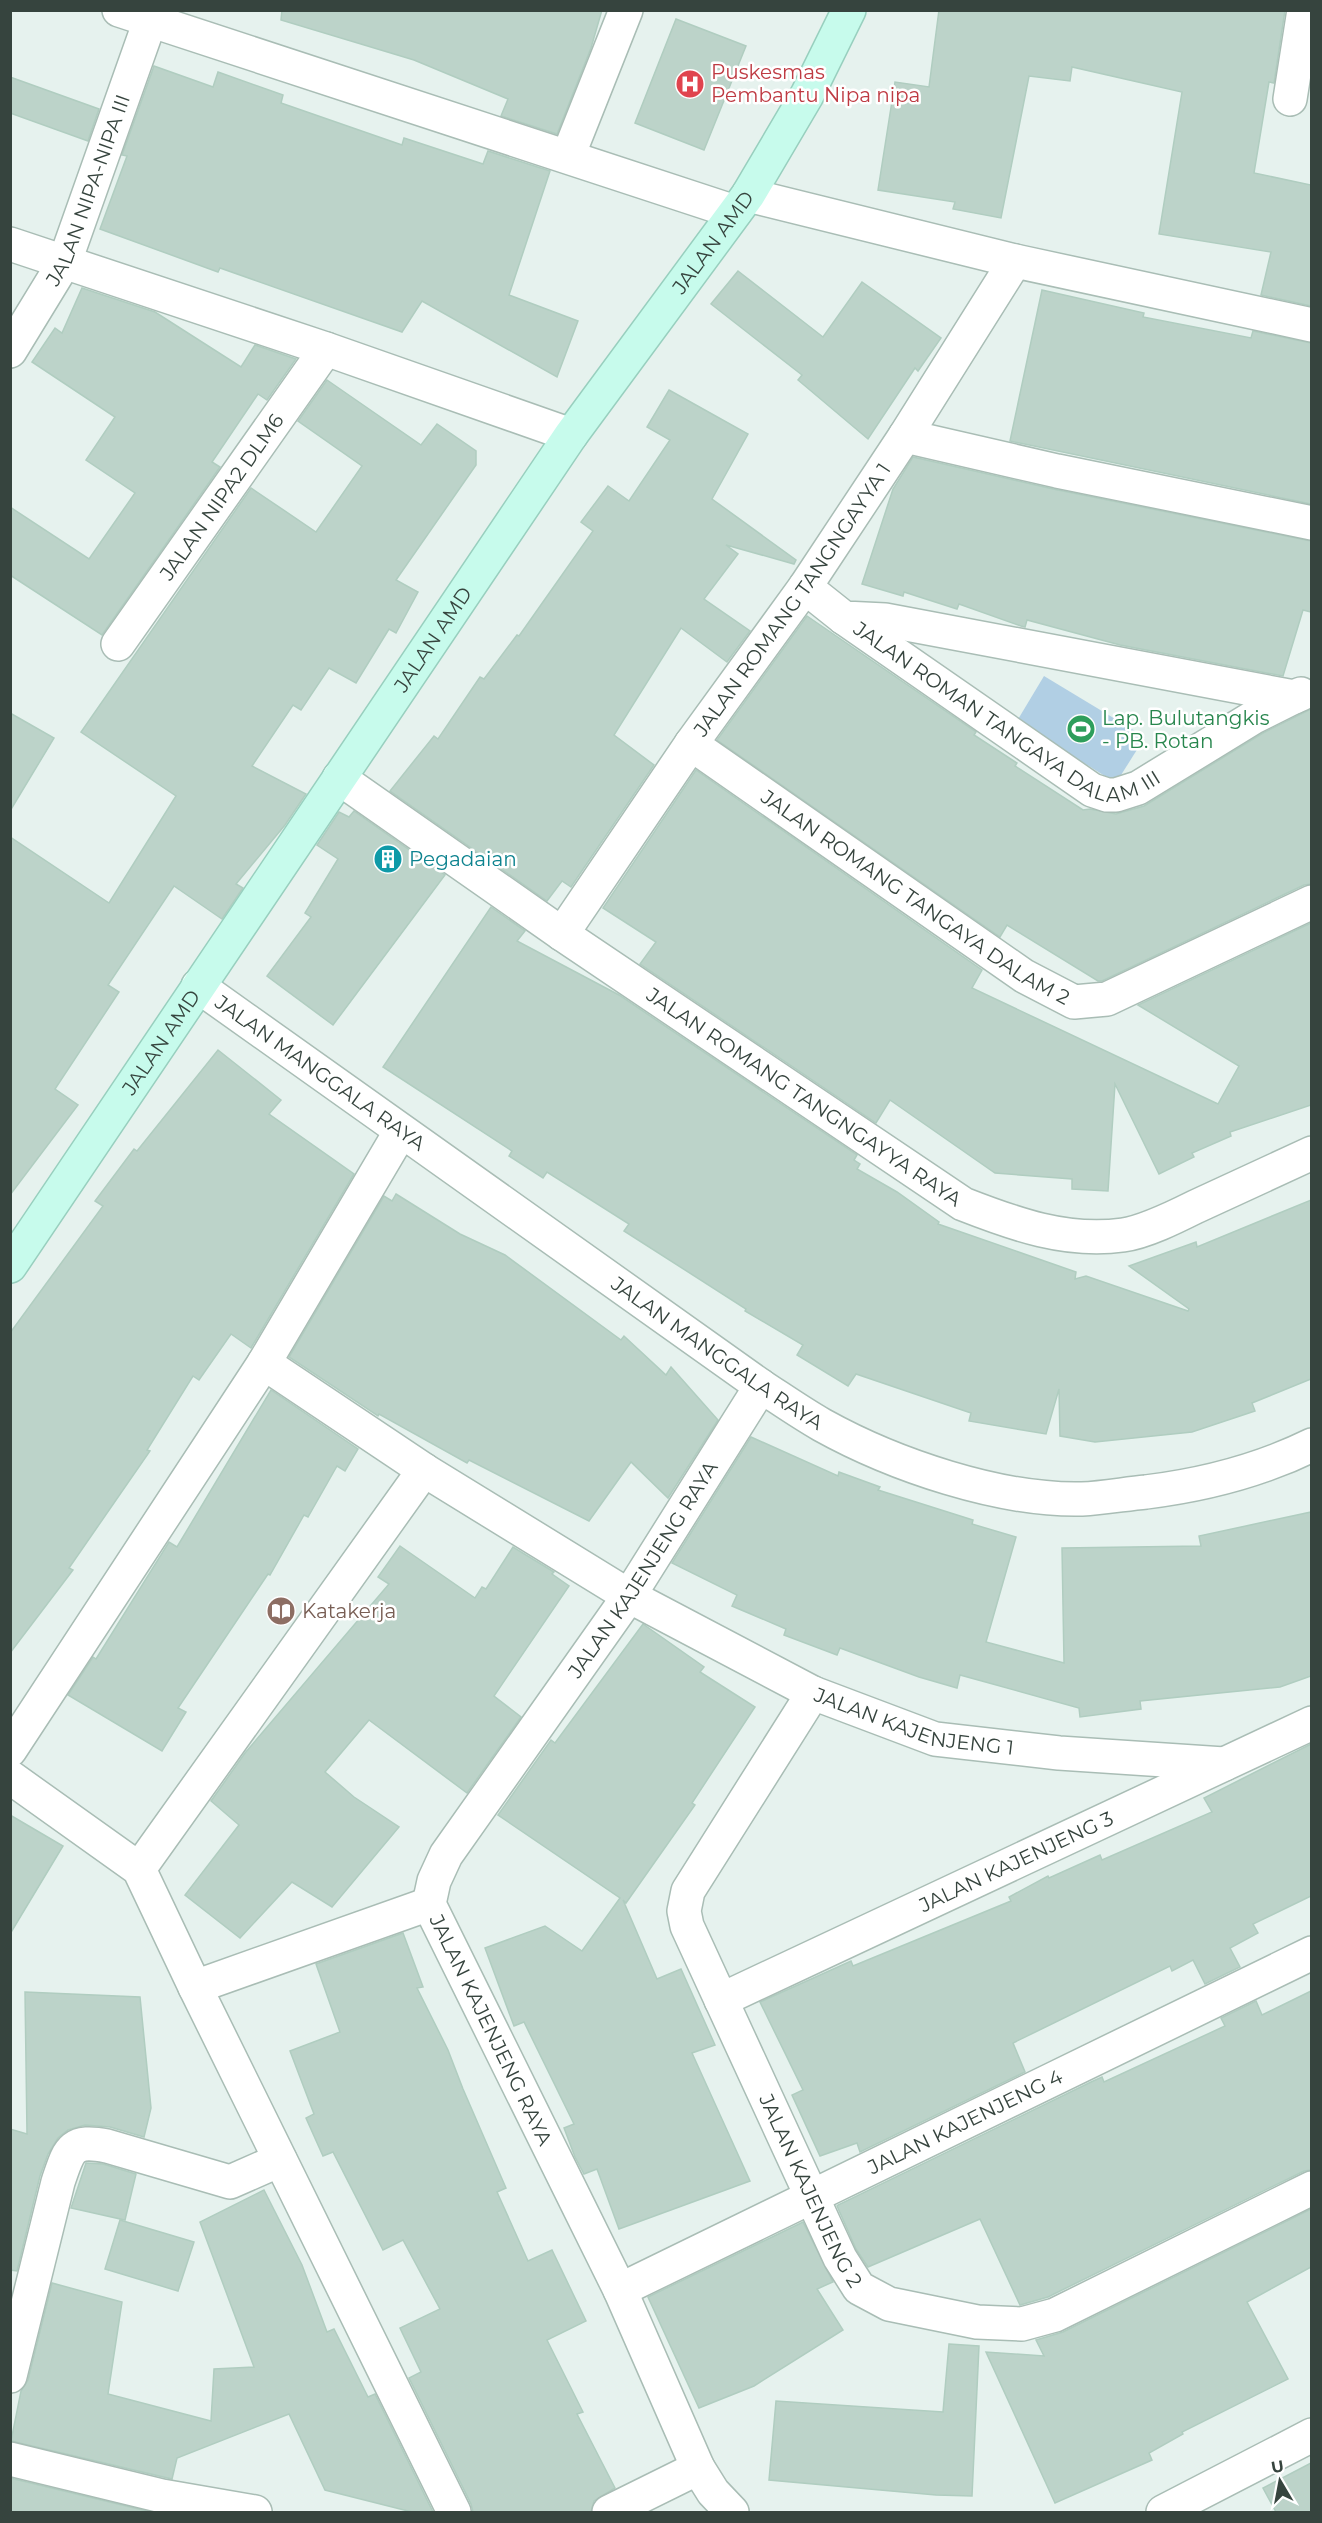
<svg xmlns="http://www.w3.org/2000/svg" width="1322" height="2523" font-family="Montserrat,sans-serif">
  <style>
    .green { fill: #b1cfe4 }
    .building { fill: #bcd3c9; stroke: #b0cdc0; stroke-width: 1.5 }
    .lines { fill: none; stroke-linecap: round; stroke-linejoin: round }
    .street-casing { stroke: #a9bdb5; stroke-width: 36 }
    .secondary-casing { stroke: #98cfbe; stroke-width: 36 }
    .street { stroke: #fff; stroke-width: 33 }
    .secondary { stroke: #c7fbec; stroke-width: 33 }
    .labels { text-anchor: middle; stroke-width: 5; stroke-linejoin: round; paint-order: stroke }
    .health-label { font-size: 20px; fill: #be3a42; stroke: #fff; text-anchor: start }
    .street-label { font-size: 20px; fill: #36443e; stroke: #fff }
    .leisure-label { font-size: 20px; fill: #27864d; stroke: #fff; text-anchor: start }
    .culture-label { font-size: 20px; fill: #0d838f; stroke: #fff; text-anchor: start }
    .education-label { font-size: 20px; fill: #785e54; stroke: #fff; text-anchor: start }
  </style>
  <rect width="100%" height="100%" fill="#e6f2ee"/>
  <path class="green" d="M1044 676 1145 737 1116 783 1017 721Z"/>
  <g class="building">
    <path d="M282 10H602L591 48 557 134 501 116 508 99 414 60 281 20Z"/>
    <path d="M939 10H1285L1274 83 1269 82 1254 173 1311 185V306L1261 295 1271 252 1159 234 1182 92 1072 67 1070 81 1029 76 1001 218 953 209 955 202 878 190 895 82 929 87Z"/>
    <path d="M676 19 746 46 704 150 635 123Z"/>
    <path d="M154 66 213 87 218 72 283 95 281 103 402 145 404 138 483 164 488 151 550 171 509 295 578 321 557 377 422 301 402 332 220 268 218 272 100 229 127 156 122 155Z"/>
    <path d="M10 77 99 109 88 141 10 113Z"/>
    <path d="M738 271 823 337 862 282 941 338 918 371 915 368 868 439 798 380 802 375 711 304Z"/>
    <path d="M82 288 155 312 241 367 255 345 296 359 267 400 258 394 212 462 220 467 102 635 10 575V507L89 559 135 493 86 460 115 417 32 362 55 328 62 333Z"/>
    <path d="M1042 290 1144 313 1143 317 1251 338 1253 331 1311 343V504L1010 441Z"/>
    <path d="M327 380 421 445 437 424 476 451V465L396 580 418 592 396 633 389 629 356 683 329 668 301 710 293 705 252 766 306 794 285 825 236 884 243 888 222 919 174 886 108 985 119 992 55 1089 78 1105 10 1195V837L109 903 176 796 81 732 251 488 316 532 362 466 298 421Z"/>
    <path d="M669 390 748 434 712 499 796 560 794 564 726 545 738 554 704 599 750 631 727 662 681 628 614 735 654 765 571 887 562 881 547 901 390 791 434 736 438 739 480 677 484 679 517 635 519 636 593 531 581 522 608 486 629 501 670 440 647 427Z"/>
    <path d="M913 457 1053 489 1311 541V612L1303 610 1283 676 1120 645 1027 620 1025 627 1021 626 959 604 957 609 904 592 903 596 862 584 893 489Z"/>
    <path d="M807 616 976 732 974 735 1017 763 1015 766 1083 810 1090 809 1116 814 1144 806 1263 733 1311 709V884L1304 885 1102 981H1098L1007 925 1000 937 717 740Z"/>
    <path d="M10 713 54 738 10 811Z"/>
    <path d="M696 770 982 970 972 988 1218 1104 1239 1066 1138 1005 1311 923V1105L1230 1132 1231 1136 1192 1153 1194 1157 1159 1174 1115 1084 1108 1191 1072 1189V1179L995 1173 890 1100 876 1123 640 964 656 942 603 908Z"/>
    <path d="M354 811 445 875 333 1025 267 976 311 917 305 913 338 859 317 845 339 812 349 817Z"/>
    <path d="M491 907 525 931 517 941 619 995 857 1155 854 1160 860 1164 857 1169 897 1192 939 1222 938 1224 1076 1272 1075 1279 1086 1276 1188 1311 1189 1309 1129 1266 1196 1242 1197 1247 1311 1200V1379L1252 1403 1255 1411 1192 1432 1095 1442 1060 1436 1059 1389 1046 1434 969 1421 971 1413 856 1374 848 1386 797 1355 803 1345 745 1311 746 1309 624 1231 629 1224 547 1172 543 1178 509 1156 512 1151 383 1067Z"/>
    <path d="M218 1050 281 1100 269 1114 354 1174 251 1348 231 1334 199 1380 193 1376 147 1450 150 1451 69 1568 73 1570 10 1653V1333L103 1206 95 1201 134 1149 137 1151Z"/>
    <path d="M396 1194 460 1234 505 1255 621 1340 624 1336 666 1375 671 1367 718 1420 668 1498 631 1462 589 1521 469 1460 467 1463 379 1414 378 1416 289 1357 384 1196 392 1201Z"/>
    <path d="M271 1390 358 1449 345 1471 337 1466 308 1517 304 1515 270 1575 268 1574 178 1708 186 1712 162 1751 68 1695 93 1657 96 1659 169 1542 177 1547Z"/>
    <path d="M751 1437 838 1476 839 1472 880 1487 878 1490 973 1520 972 1524 1016 1537 986 1642 1064 1663 1062 1548 1201 1546 1199 1536 1311 1512V1676L1280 1687 1140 1701 1141 1709 1080 1717 1079 1708 960 1675 957 1688 919 1677 840 1648 837 1655 784 1635 786 1629 732 1606 737 1595 672 1563Z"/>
    <path d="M400 1546 475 1598 482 1587 486 1589 513 1547 554 1572 552 1574 569 1586 494 1696 521 1717 467 1793 369 1720 325 1772 354 1797 399 1827 332 1907 292 1882 240 1938 185 1895 239 1825 211 1801 245 1753 389 1584 378 1577Z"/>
    <path d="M643 1624 704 1667 700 1672 755 1707 692 1803 695 1805 626 1903 623 1900 657 1979 681 1969 715 2045 692 2053 750 2181 619 2229 597 2169 584 2174 575 2157 564 2128 574 2124 524 2022 514 2026 485 1948 545 1926 582 1951 620 1898 498 1815 551 1740 555 1743Z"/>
    <path d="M1311 1744V1896L1253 1924 1258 1933 1230 1948 1240 1967 1205 1984 1193 1960 1172 1971 1170 1966 1013 2043 1025 2072 860 2152 857 2143 820 2156 792 2095 803 2090 760 2002 851 1961 853 1966 1011 1901 1009 1897 1048 1876 1049 1878 1100 1855 1102 1860 1212 1812 1204 1798Z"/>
    <path d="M10 1815 63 1846 10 1934Z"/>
    <path d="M403 1933 423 1987 417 1988 448 2050 463 2089 506 2188 497 2192 528 2261 552 2250 586 2321 547 2340 583 2412 577 2414 615 2488 594 2501 591 2512H473L471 2504 409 2378 421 2372 400 2328 440 2309 403 2240 383 2250 333 2152 323 2156 306 2118 314 2114 290 2051 340 2032 316 1964Z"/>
    <path d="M1311 1991V2170L1304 2171 1048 2297 1020 2305 980 2219 868 2267 856 2249 837 2206 838 2205 1091 2082 1102 2077 1104 2082 1225 2026 1221 2018 1256 2001 1262 2015Z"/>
    <path d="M25 1992 140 1997 151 2108 144 2137 110 2127 85 2125 68 2130 58 2138 48 2154 40 2176 17 2271 10 2270V2129L27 2134Z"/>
    <path d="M86 2163 103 2164 136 2174 125 2220 71 2208Z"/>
    <path d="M264 2190 302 2265 327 2332 334 2329 368 2397 375 2394 433 2512H412L325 2490 289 2414 177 2458 172 2479 11 2441 21 2391 28 2380 52 2283 122 2302 108 2394 211 2421 214 2369 254 2367 200 2222Z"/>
    <path d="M1311 2209V2267L1247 2302 1288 2379 1182 2432 1183 2434 1149 2453 1152 2460 1055 2503 986 2352 1044 2356 1036 2340 1063 2332Z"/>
    <path d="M120 2220 194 2242 178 2291 105 2269Z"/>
    <path d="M803 2222 833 2282 817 2289 843 2330 754 2386 699 2408 648 2297Z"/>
    <path d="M949 2344 979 2346 972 2496 936 2495 769 2480 776 2401 943 2412Z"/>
    <path d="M1311 2463V2512H1276L1263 2488Z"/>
    <path d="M10 2478 151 2512H10Z"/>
  </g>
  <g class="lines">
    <g class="street-casing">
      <g id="street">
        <path d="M119 10 735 212"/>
        <path d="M1290 99 1304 10"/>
        <path d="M568 156 626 10"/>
        <path d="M748 195 1015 261 1312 325"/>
        <path d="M10 244 326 349 571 435"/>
        <path id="s1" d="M10 351 65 261 150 21"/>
        <path d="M905 436 1057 471 1312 523"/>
        <path d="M805 587 844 618 885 620 1294 697 1301 694"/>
        <path id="s2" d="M844 618 1092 790 1107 795H1116L1138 788 1254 717 1294 697"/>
        <path id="s3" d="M118 644 326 349"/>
        <path id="s4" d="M691 744 1024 976 1074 1002 1107 999 1312 902"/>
        <path id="s5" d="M339 778 562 934 963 1204C1014 1224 1067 1243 1123 1235 1145 1232 1175 1217 1195 1207 1234 1189 1273 1171 1312 1153"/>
        <path id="s6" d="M562 934 691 744 805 587 905 436 1015 261"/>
        <path id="s7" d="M198 986 761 1386C781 1399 801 1413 822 1425 894 1465 1000 1501 1082 1499 1103 1498 1125 1494 1146 1492 1203 1485 1259 1471 1312 1445"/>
        <path d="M264 1363 401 1131"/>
        <path id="s8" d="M813 1693 688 1891 684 1911 687 1926 840 2258 859 2288 889 2304 977 2322 1022 2324 1055 2315 1312 2188"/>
        <path id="s9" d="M10 1750 264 1363 424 1470 629 1596 813 1693 935 1739 1059 1753 1224 1764"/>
        <path d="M10 1777 139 1869 195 1987 429 1904"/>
        <path d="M139 1869 424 1470"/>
        <path d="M195 1987 454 2512"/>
        <path id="s10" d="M721 2000 1312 1723"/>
        <path id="s11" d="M620 2290 1312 1953"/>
        <path d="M10 2376 58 2182C69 2150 70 2139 107 2146L230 2182 280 2160"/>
        <path d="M10 2459 162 2496 255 2512"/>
        <path d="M609 2512 698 2468"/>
        <path id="s12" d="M732 2512 713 2492 698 2468 620 2290 429 1904 434 1881 446 1855 629 1596 761 1386"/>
        <path d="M1163 2512 1312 2435"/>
      </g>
    </g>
    <g class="secondary-casing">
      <g id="secondary">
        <path id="s13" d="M10 1266 571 435 748 195 807 95 849 10"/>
      </g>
    </g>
    <use href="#street" class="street"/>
    <use href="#secondary" class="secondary"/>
  </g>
  <defs>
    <g id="hospital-disc" transform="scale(1.5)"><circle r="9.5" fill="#e0444e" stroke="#fff"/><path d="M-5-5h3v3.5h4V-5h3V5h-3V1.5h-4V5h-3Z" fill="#fff"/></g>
    <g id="stadium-disc" transform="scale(1.5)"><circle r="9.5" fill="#2e9e5b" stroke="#fff"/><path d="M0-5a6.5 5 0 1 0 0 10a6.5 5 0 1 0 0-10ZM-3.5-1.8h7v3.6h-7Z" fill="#fff"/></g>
    <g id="building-disc" transform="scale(1.5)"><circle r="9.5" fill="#0f9aa8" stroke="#fff"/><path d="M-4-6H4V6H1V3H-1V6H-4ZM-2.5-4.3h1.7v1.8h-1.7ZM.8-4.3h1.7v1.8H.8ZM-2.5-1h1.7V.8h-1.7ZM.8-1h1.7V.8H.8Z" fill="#fff"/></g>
    <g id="library-disc" transform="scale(1.5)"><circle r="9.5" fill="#8d6e63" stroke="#fff"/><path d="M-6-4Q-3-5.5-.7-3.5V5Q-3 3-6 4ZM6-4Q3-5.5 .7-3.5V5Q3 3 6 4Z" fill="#fff"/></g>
  </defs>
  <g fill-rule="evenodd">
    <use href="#hospital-disc" x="690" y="84"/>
    <use href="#stadium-disc" x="1081" y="729"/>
    <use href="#building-disc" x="388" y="859"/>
    <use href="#library-disc" x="281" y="1611"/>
  </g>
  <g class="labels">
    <g class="health-label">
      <text x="711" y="79">Puskesmas<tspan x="711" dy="23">Pembantu Nipa nipa</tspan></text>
    </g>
    <g class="street-label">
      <text dy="7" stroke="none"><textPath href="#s1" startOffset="180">JALAN NIPA-NIPA III</textPath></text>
      <text dy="7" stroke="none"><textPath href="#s13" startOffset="1242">JALAN AMD</textPath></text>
      <text dy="7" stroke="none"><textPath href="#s3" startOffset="180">JALAN NIPA2 DLM6</textPath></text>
      <text dy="7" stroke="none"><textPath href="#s6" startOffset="406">JALAN ROMANG TANGNGAYYA 1</textPath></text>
      <text dy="7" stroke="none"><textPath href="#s13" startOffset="756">JALAN AMD</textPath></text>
      <text dy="7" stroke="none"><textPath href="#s2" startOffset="194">JALAN ROMAN TANGAYA DALAM III</textPath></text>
      <text dy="7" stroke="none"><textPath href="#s4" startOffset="272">JALAN ROMANG TANGAYA DALAM 2</textPath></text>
      <text dy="7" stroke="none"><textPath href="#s13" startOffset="270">JALAN AMD</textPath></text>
      <text dy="7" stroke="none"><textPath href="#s7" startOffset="150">JALAN MANGGALA RAYA</textPath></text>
      <text dy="7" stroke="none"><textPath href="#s5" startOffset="564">JALAN ROMANG TANGNGAYYA RAYA</textPath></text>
      <text dy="7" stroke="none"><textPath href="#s7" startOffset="636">JALAN MANGGALA RAYA</textPath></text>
      <text dy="7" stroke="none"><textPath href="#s12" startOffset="1080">JALAN KAJENJENG RAYA</textPath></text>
      <text dy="7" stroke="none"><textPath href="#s9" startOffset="1210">JALAN KAJENJENG 1</textPath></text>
      <text dy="7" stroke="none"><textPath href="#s10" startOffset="326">JALAN KAJENJENG 3</textPath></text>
      <text transform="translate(491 2030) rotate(64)" y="7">JALAN KAJENJENG RAYA</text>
      <text dy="7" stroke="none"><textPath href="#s11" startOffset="384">JALAN KAJENJENG 4</textPath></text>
      <text dy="7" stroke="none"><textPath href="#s8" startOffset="562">JALAN KAJENJENG 2</textPath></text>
    </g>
    <g class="leisure-label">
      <text x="1102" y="725">Lap. Bulutangkis<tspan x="1102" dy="23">- PB. Rotan</tspan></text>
    </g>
    <g class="culture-label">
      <text x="409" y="866">Pegadaian</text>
    </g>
    <g class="education-label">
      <text x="302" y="1618">Katakerja</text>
    </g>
  </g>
  <rect width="1322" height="2523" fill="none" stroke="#36443e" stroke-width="24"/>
  <g transform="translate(1280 2481) rotate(350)" stroke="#ffffff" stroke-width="4.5" paint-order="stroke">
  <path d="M0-4.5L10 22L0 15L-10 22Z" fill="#36443e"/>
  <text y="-9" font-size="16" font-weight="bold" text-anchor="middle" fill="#36443e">U</text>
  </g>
</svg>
